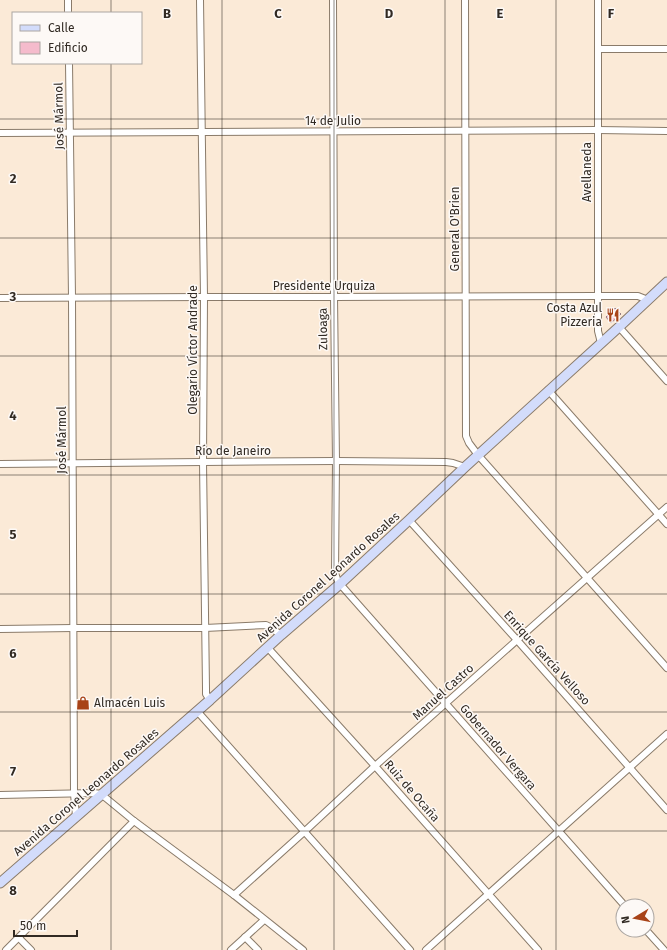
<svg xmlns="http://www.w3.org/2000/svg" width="667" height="950" font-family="'Fira Sans',sans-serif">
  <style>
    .building { fill: #f5bbcc; stroke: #957d84 }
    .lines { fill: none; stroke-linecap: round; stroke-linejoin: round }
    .street-casing { stroke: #8a7b6a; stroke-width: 8 }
    .secondary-casing { stroke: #8a7b6a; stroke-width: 11 }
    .street { stroke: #fff; stroke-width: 6 }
    .secondary { stroke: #d3dcfb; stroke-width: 9 }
    .grid { fill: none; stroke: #312a23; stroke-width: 1; stroke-opacity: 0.55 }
    .labels { text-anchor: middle; stroke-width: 3; stroke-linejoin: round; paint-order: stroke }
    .street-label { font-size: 12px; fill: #312a23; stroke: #fdf9f6 }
    .poi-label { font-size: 12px; fill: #312a23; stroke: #fdf9f6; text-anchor: end }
    .grid-label { font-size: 13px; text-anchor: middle; font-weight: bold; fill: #312a23; stroke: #fdf9f6; stroke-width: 3; stroke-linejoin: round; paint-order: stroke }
  </style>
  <rect width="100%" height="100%" fill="#fbead7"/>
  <path class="building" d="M615 308 621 314 611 323 606 317Z"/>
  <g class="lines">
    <g class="street-casing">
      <g id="street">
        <path d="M68 0V13"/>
        <path d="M200 0 204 297 203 462 206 688V694L210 700"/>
        <path d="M333 0 334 297 336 461 335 573 337 579 340 584 625 906"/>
        <path d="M465 0 466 436 469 443 478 455 667 668"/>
        <path d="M598 0V331L601 343"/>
        <path d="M598 49H667"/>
        <path d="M69 63 72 297 74 794 76 816"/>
        <path d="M0 133 598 130 667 131"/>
        <path d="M0 298 204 297H334L598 296H638L648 300"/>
        <path d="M619 327 667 381"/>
        <path d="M548 390 667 524"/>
        <path d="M0 464 203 462 336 461 446 462 453 463 465 467"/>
        <path d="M409 520 517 640 667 810"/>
        <path d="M0 629 73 628H205L266 625 270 627 281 635"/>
        <path d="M268 648 375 766 538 950"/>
        <path d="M197 711 410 950"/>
        <path d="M0 795 94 793 101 794 134 821 234 895 303 950"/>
        <path d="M234 895 304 832 375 766 667 507"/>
        <path d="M646 930 664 950"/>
        <path d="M245 937 258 950"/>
        <path d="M19 938 31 950"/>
        <path d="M6 950 134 821"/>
        <path d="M231 950 264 920"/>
        <path d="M426 950 667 734"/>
      </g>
    </g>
    <g class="secondary-casing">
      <path id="secondary" d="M0 883 210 700 281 635 340 584 409 520 465 467 619 327 667 282"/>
    </g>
    <use href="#street" class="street"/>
    <use href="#secondary" class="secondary"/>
  </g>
  <path class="grid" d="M111 0V13M222 0V950M334 0V950M445 0V950M556 0V950M111 63V950M0 119H667M0 238H667M0 356H667M0 475H667M0 594H667M0 712H667M0 831H667"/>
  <defs>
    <g id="restaurant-bare" transform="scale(1.08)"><path d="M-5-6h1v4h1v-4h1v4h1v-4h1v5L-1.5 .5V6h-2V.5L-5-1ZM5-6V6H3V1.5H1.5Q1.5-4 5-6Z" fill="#a84318" stroke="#fdf9f6" stroke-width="2.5" paint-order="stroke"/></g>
    <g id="shop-bare" transform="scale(1.08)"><path d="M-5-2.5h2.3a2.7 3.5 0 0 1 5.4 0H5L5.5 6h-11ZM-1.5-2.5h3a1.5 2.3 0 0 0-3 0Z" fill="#a84318" stroke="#fdf9f6" stroke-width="2.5" paint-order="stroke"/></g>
  </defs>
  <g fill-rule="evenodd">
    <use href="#restaurant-bare" x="613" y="315"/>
    <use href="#shop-bare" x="83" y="703"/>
  </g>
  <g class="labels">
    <g class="street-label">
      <text transform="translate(59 116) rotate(-91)" y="4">José Mármol</text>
      <text x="333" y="125">14 de Julio</text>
      <text transform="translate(587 172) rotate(-90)" y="4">Avellaneda</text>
      <text transform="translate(455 229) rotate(-90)" y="4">General O'Brien</text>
      <text x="324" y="290">Presidente Urquiza</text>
      <text transform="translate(323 329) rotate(-91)" y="4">Zuloaga</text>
      <text transform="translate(193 350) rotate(-90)" y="4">Olegario Víctor Andrade</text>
      <text transform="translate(62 440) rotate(-90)" y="4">José Mármol</text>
      <text x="233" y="455">Río de Janeiro</text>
      <text transform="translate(328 577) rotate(-42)" y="4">Avenida Coronel Leonardo Rosales</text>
      <text transform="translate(547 658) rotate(48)" y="4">Enrique García Velloso</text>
      <text transform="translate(443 692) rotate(-42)" y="4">Manuel Castro</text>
      <text transform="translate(498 747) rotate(49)" y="4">Gobernador Vergara</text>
      <text transform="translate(412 791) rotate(49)" y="4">Ruiz de Ocaña</text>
      <text transform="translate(86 792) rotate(-41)" y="4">Avenida Coronel Leonardo Rosales</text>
    </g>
    <g class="poi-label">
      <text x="602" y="312">Costa Azul<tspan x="602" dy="14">Pizzeria</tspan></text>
      <text x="94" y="707" text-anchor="start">Almacén Luis</text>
    </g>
  </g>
  <g class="grid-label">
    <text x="167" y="18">B</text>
    <text x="278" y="18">C</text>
    <text x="389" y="18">D</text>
    <text x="500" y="18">E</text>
    <text x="611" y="18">F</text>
    <text x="13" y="183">2</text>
    <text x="13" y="301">3</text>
    <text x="13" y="420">4</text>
    <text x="13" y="539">5</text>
    <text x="13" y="658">6</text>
    <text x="13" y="776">7</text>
    <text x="13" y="895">8</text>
  </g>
  <rect x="12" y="12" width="130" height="52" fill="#fdf9f6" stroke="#aba6a2"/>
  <rect x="20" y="25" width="20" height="6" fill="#d3dcfb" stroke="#aba6a2"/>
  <text x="48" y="32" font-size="12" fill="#312a23">Calle</text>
  <rect x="20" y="42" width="20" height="12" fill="#f5bbcc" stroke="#aba6a2"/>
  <text x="48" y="52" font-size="12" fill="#312a23">Edificio</text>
  <g transform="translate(635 918) rotate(260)"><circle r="19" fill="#fdf9f6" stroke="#aba6a2"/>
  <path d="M0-3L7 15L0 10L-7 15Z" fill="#a84318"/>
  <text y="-6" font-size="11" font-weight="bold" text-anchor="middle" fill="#312a23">N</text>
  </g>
  <path d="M14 930v6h63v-6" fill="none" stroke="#312a23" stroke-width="2"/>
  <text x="20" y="930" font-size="12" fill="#312a23" stroke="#fdf9f6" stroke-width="3" paint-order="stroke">50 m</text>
</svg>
